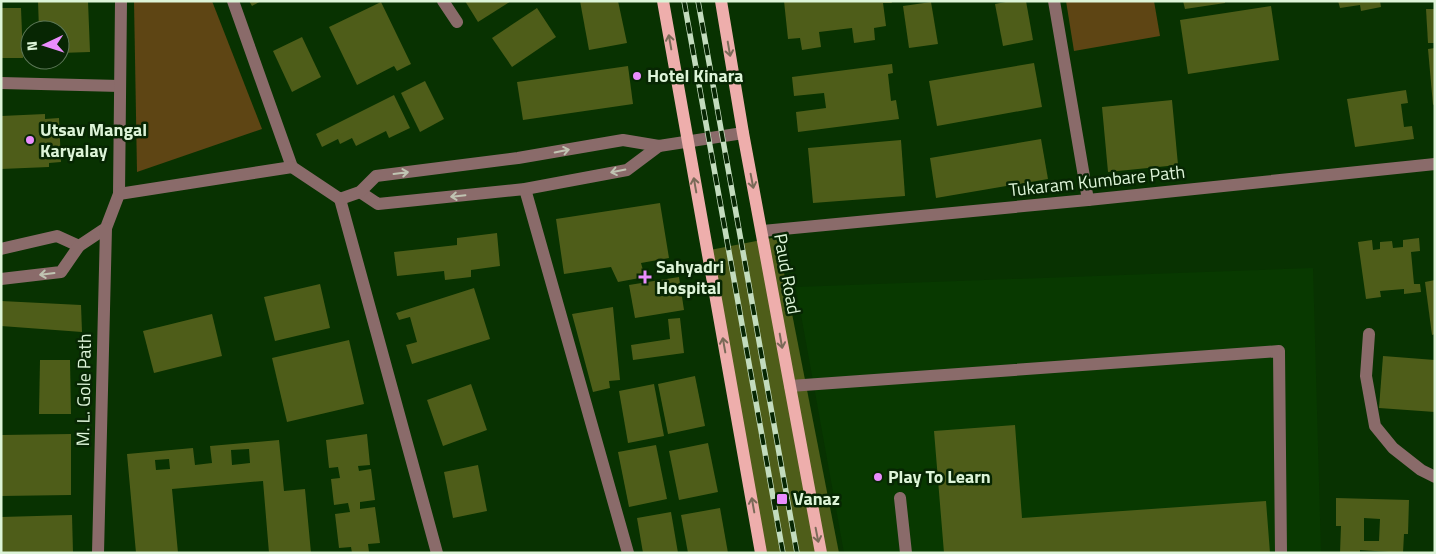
<svg xmlns="http://www.w3.org/2000/svg" width="1436" height="554" font-family="'Titillium Web',sans-serif">
  <style>
    .built { fill: #083900 }
    .green { fill: #5e4514 }
    .building { fill: #4e5d19; fill-rule: evenodd }
    .lines { fill: none; stroke-linecap: round; stroke-linejoin: round }
    .minor { stroke: #8a6b6a; stroke-width: 12 }
    .major { stroke: #eeaeac; stroke-width: 12 }
    .rail-casing { stroke: #c3dcbe; stroke-width: 5.5 }
    .rail { stroke: #072603; stroke-width: 4; stroke-dasharray: 11; stroke-linecap: butt }
    .oneway { stroke: #7a6a58 }
    .oneway2 { stroke: #c0c4b2 }
    .poi-dot { fill: #ea8dfd; stroke: #072603; stroke-width: 2 }
    .labels { text-anchor: middle; stroke-width: 5; stroke-linejoin: round; paint-order: stroke }
    .poi-label { font-size: 18px; font-weight: bold; fill: #ddf4d8; stroke: #072603; text-anchor: start }
    .street-label { font-size: 18px; fill: #ddf4d8; stroke: #072603 }
  </style>
  <rect width="100%" height="100%" fill="#083201"/>
  <path class="built" d="M1313 268 1321 553H844L796 287Z"/>
  <g class="green">
    <path d="M134 1H212L262 129 137 172Z"/>
    <path d="M1066 1H1154L1160 36 1074 51Z"/>
  </g>
  <g class="building">
    <path d="M38 1H88L90 52 60 53V30H39Z"/>
    <path d="M249 1H261L252 6Z"/>
    <path d="M465 1H511L478 22Z"/>
    <path d="M580 1H618L627 43 589 50Z"/>
    <path d="M784 1H891L892 3H883L886 26 874 28 875 40 854 43 852 28 819 32 821 47 802 50 800 38 788 39Z"/>
    <path d="M1011 1H1026L1033 40 1003 46 995 4Z"/>
    <path d="M1183 1H1225V3L1185 9Z"/>
    <path d="M1338 1H1380L1381 7 1361 11 1360 5 1340 8Z"/>
    <path d="M381 2 411 64 397 71 394 66 357 85 329 27Z"/>
    <path d="M931 2 938 44 909 48 903 6Z"/>
    <path d="M1271 6 1279 60 1188 74 1180 20Z"/>
    <path d="M1 8H21L23 58H1Z"/>
    <path d="M537 8 556 37 512 67 492 38Z"/>
    <path d="M1426 9H1435V43H1428Z"/>
    <path d="M302 37 321 77 292 92 273 51Z"/>
    <path d="M1435 48V104L1433 105 1428 49Z"/>
    <path d="M1034 63 1042 107 937 126 929 81Z"/>
    <path d="M892 64 893 73 888 74 891 101 896 100 899 119 798 132 796 112 826 108 824 93 794 96 792 77Z"/>
    <path d="M628 66 633 104 523 120 517 82Z"/>
    <path d="M425 81 444 119 420 132 401 93Z"/>
    <path d="M1406 90 1408 103 1401 104 1404 127 1412 126 1414 139 1355 147 1347 99Z"/>
    <path d="M394 95 410 128 389 138 386 131 356 146 352 138 340 144 338 139 322 147 316 134Z"/>
    <path d="M1172 100 1178 165 1108 172 1102 107Z"/>
    <path d="M45 114V119L59 118 61 162 49 163V167L1 169V116Z"/>
    <path d="M1041 139 1048 179 936 198 930 158Z"/>
    <path d="M901 140 905 196 813 203 808 148Z"/>
    <path d="M660 203 669 258 641 263 645 277 618 282 611 267 564 274 556 219Z"/>
    <path d="M497 233 500 266 471 270V277L445 280 444 271 397 276 394 252 457 245V238Z"/>
    <path d="M777 237 839 553H764L705 251Z"/>
    <path d="M1419 238 1420 251 1411 252 1414 284H1420L1421 292 1404 294V289L1380 291 1381 297 1366 299 1358 242 1372 240 1373 250 1380 249V242L1392 241 1393 248 1403 247V240Z"/>
    <path d="M679 277 684 310 635 318 629 285Z"/>
    <path d="M1435 280V334L1432 335 1425 282Z"/>
    <path d="M320 284 330 328 275 341 264 297Z"/>
    <path d="M474 288 490 339 412 364 406 345 417 342 410 317 399 320 396 313Z"/>
    <path d="M1 301 81 305 82 332 1 326Z"/>
    <path d="M613 307 620 380 609 381 610 388 593 392 572 314Z"/>
    <path d="M212 314 222 356 154 373 143 331Z"/>
    <path d="M680 318 684 353 633 360 631 345 670 339 668 319Z"/>
    <path d="M349 340 364 404 287 422 272 358Z"/>
    <path d="M1383 356 1435 360V412L1379 408Z"/>
    <path d="M40 360H70L71 414H39Z"/>
    <path d="M695 376 705 426 668 434 658 384Z"/>
    <path d="M471 384 487 430 443 446 427 400Z"/>
    <path d="M654 384 664 436 628 443 619 391Z"/>
    <path d="M1015 425 1022 518 1266 501 1270 553H944L934 431Z"/>
    <path d="M71 434V495L1 496V435Z"/>
    <path d="M367 434 370 465 358 466 359 471 371 469 375 500 360 502V509L375 507 380 543 368 544 369 552 352 553 351 547 339 548 335 514 350 512 348 503 334 505 331 479 340 478 338 467 329 468 326 440Z"/>
    <path d="M279 440 284 491 305 489 311 553H269L263 481 172 489 178 553H136L127 454 193 448 195 465 212 463 210 446ZM249 449 250 463 232 465 231 450ZM169 459 170 469 156 470 155 460Z"/>
    <path d="M708 443 718 492 679 500 669 451Z"/>
    <path d="M656 445 667 499 629 507 618 452Z"/>
    <path d="M478 465 487 511 453 518 444 472Z"/>
    <path d="M1336 498 1409 500 1408 534H1404L1403 553 1360 550V553H1340L1341 526H1336ZM1364 518 1380 519 1379 541H1364Z"/>
    <path d="M720 508 728 553H688L681 515Z"/>
    <path d="M671 512 678 553H643L637 518Z"/>
    <path d="M72 515 73 553H1V517Z"/>
  </g>
  <g class="lines">
    <g class="minor">
      <path d="M233 1 292 167"/>
      <path d="M443 1 457 22"/>
      <path d="M1054 1 1088 200"/>
      <path d="M1 83 120 86"/>
      <path d="M525 189 628 553"/>
      <path d="M360 192 378 204 525 189 627 170 659 146"/>
      <path d="M119 194 121 1"/>
      <path d="M340 199 437 553"/>
      <path d="M762 231 1088 200 1435 164"/>
      <path d="M1 249 57 236 79 246"/>
      <path d="M1 279 61 272 79 246 106 228 119 194 292 167 340 199 360 192 376 176 518 158 623 140 659 146 743 133"/>
      <path d="M1369 334 1366 376 1375 426 1393 448 1421 470 1435 477"/>
      <path d="M790 386 1279 351 1281 553"/>
      <path d="M900 498 906 553"/>
      <path d="M98 553 106 228"/>
    </g>
    <g class="major">
      <path d="M663 1 761 553"/>
      <path d="M721 1 743 133 821 553"/>
    </g>
    <g class="rail-casing">
      <g id="rail">
        <path d="M684 1 783 553"/>
        <path d="M698 1 797 553"/>
      </g>
    </g>
    <use href="#rail" class="rail"/>
  </g>
  <defs><path id="oneway-shaft" d="M-6 0H5M1.5-3L5.5 0L1.5 3" fill="none" stroke-width="1.6" stroke-linecap="round" stroke-linejoin="round" transform="scale(1.25)"/></defs>
  <g class="oneway">
    <use href="#oneway-shaft" transform="translate(670 42) rotate(-100)"/>
    <use href="#oneway-shaft" transform="translate(729 49) rotate(80)"/>
    <use href="#oneway-shaft" transform="translate(752 181) rotate(79)"/>
    <use href="#oneway-shaft" transform="translate(695 185) rotate(-100)"/>
    <use href="#oneway-shaft" transform="translate(781 341) rotate(80)"/>
    <use href="#oneway-shaft" transform="translate(724 345) rotate(-100)"/>
    <use href="#oneway-shaft" transform="translate(753 505) rotate(-100)"/>
    <use href="#oneway-shaft" transform="translate(817 535) rotate(79)"/>
  </g>
  <g class="oneway2">
    <use href="#oneway-shaft" transform="translate(562 151) rotate(-11)"/>
    <use href="#oneway-shaft" transform="translate(618 171) rotate(169)"/>
    <use href="#oneway-shaft" transform="translate(401 173) rotate(-7)"/>
    <use href="#oneway-shaft" transform="translate(458 196) rotate(174)"/>
    <use href="#oneway-shaft" transform="translate(47 274) rotate(173)"/>
  </g>
  <g class="poi-dot">
    <circle cx="637" cy="76" r="5"/>
    <circle cx="30" cy="140" r="5"/>
    <path d="M642.5 269.5h5v5h5v5h-5v5h-5v-5h-5v-5h5z"/>
    <circle cx="878" cy="477" r="5"/>
    <rect x="776" y="493" width="12" height="12" rx="2.5"/>
  </g>
  <g class="labels">
    <g class="poi-label">
      <text x="647" y="82">Hotel Kinara</text>
      <text x="40" y="136">Utsav Mangal<tspan x="40" dy="21">Karyalay</tspan></text>
      <text x="656" y="273">Sahyadri<tspan x="656" dy="21">Hospital</tspan></text>
      <text x="888" y="483">Play To Learn</text>
      <text x="793" y="505">Vanaz</text>
    </g>
    <g class="street-label">
      <text transform="translate(1097 181) rotate(-6)" y="6">Tukaram Kumbare Path</text>
      <text transform="translate(787 274) rotate(80)" y="6">Paud Road</text>
      <text transform="translate(84 390) rotate(-89)" y="6">M. L. Gole Path</text>
    </g>
  </g>
  <rect width="1436" height="554" fill="none" stroke="#ddf4d8" stroke-width="5"/>
  <g transform="translate(45 45) rotate(266)"><circle r="24" fill="#072603" stroke="#5d7858"/>
  <path d="M0-4L9 19L0 12L-9 19Z" fill="#ea8dfd"/>
  <text y="-8" font-size="14" font-weight="bold" text-anchor="middle" fill="#ddf4d8">N</text>
  </g>
</svg>
